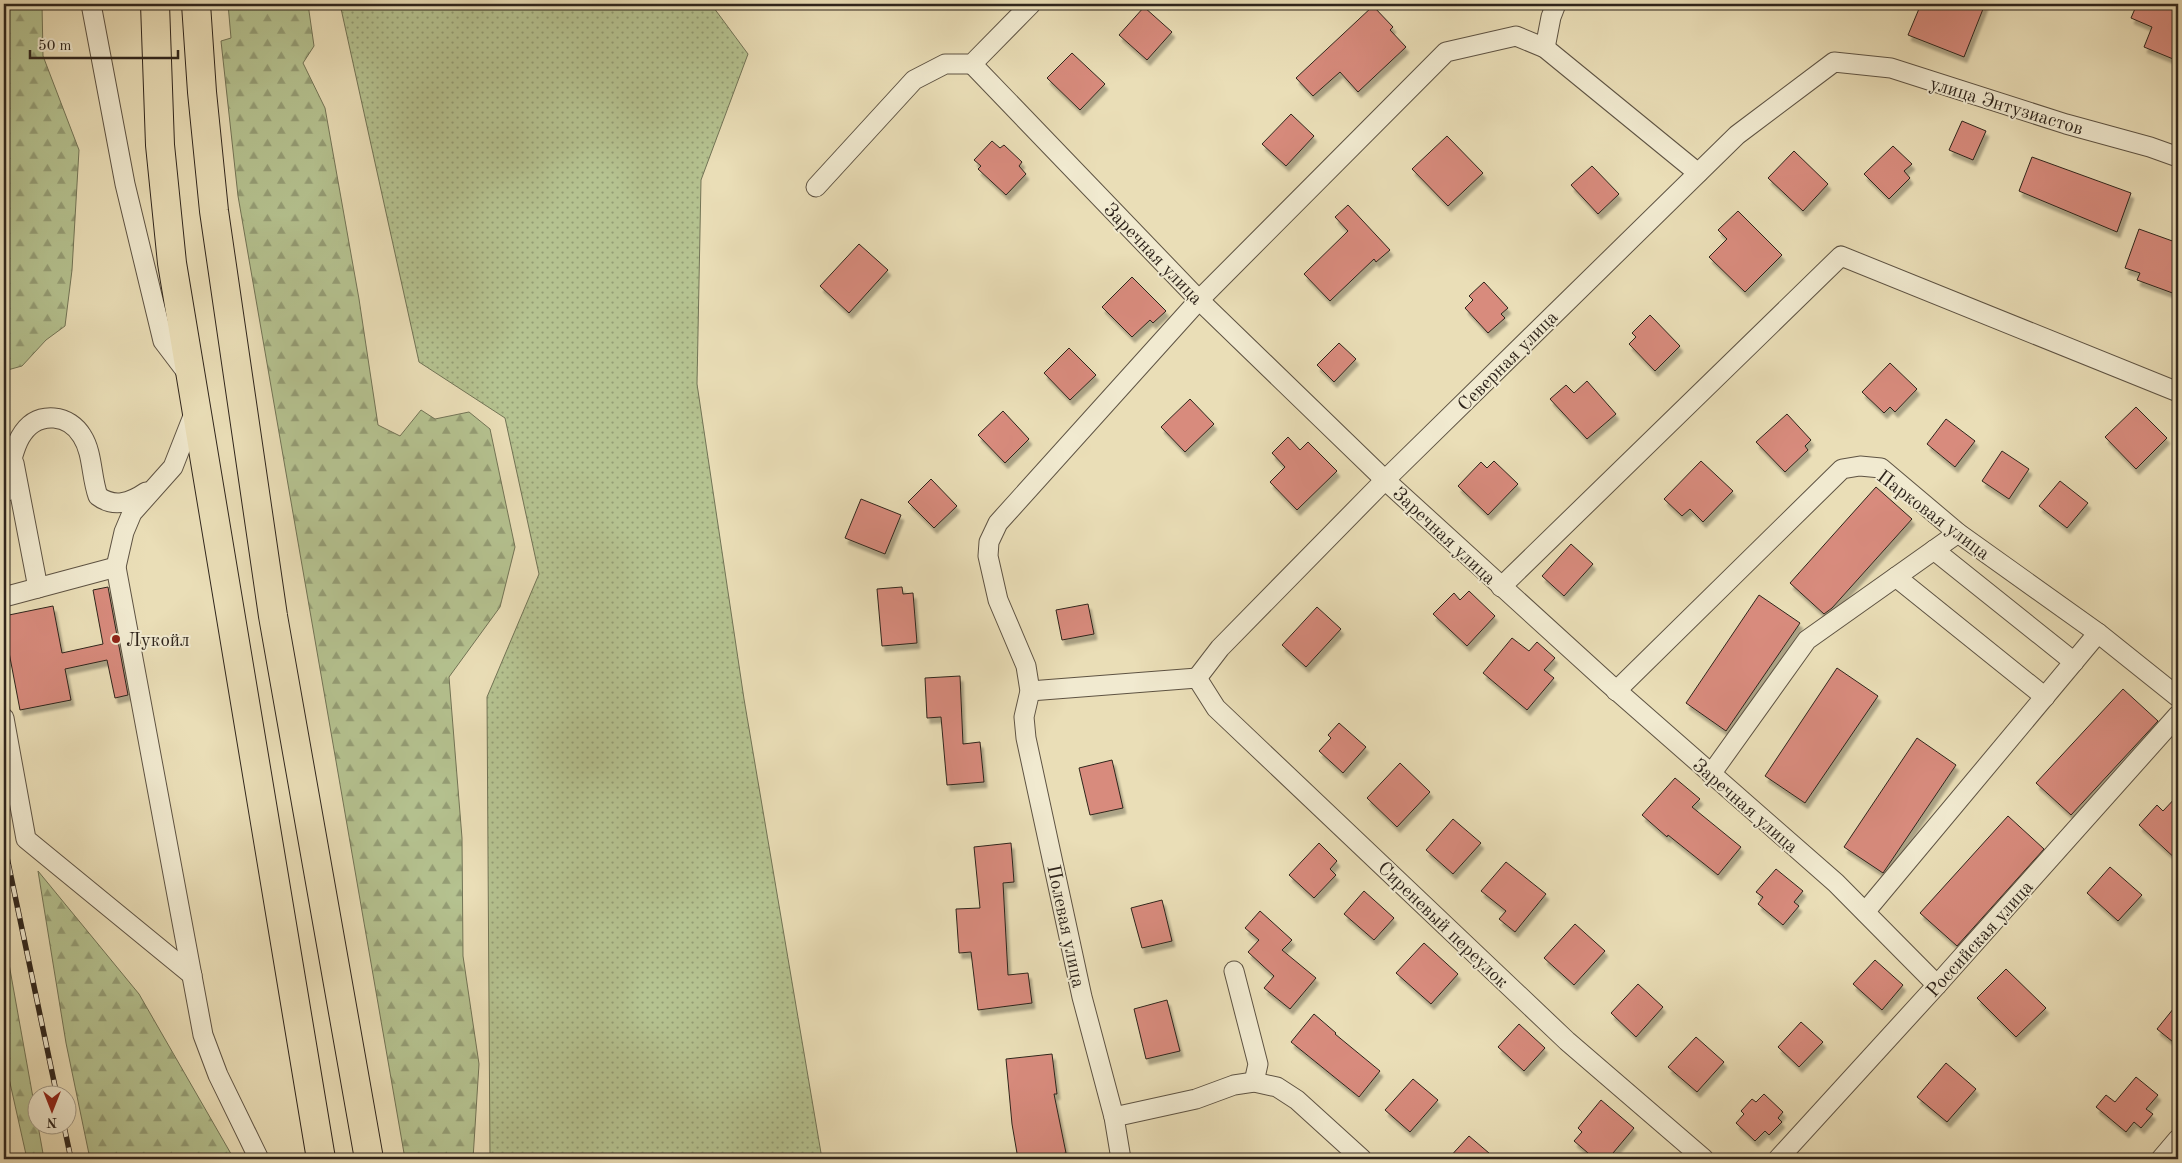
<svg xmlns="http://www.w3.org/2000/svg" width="2182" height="1163" font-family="'Old Standard TT',serif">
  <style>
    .grass { fill: url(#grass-dots); stroke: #727456 }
    .forest { fill: url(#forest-firs); stroke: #727456 }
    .building { fill: #d88b7d; stroke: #2f251c; filter: url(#shadow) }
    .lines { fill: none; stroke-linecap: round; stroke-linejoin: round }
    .minor-casing { stroke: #5e5343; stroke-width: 21 }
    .highway-casing { stroke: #2f251c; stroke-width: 30 }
    .minor { stroke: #f1ead0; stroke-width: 19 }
    .highway { stroke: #eadeb7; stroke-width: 28 }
    .rail-casing { stroke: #2f251c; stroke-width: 5.5 }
    .rail { stroke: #f1ead0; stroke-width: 4; stroke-dasharray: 11; stroke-linecap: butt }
    .poi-dot { fill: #8f2418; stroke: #f1ead0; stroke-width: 2 }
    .labels { text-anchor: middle; stroke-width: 4; stroke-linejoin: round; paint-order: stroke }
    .street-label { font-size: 19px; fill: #2f251c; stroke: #f1ead0 }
    .poi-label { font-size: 19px; fill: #2f251c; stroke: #f1ead0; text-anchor: start }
  </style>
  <defs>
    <pattern id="grass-dots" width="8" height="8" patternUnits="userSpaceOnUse" patternTransform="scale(1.25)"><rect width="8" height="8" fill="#b5c290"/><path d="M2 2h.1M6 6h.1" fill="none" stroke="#949d75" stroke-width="1.8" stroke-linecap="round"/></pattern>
    <pattern id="forest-firs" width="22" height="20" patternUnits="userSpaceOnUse" patternTransform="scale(1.25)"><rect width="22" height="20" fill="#b5c290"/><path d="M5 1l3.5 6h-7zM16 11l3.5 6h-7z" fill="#949d75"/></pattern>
    <filter id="shadow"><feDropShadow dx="3" dy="5.5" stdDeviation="1" flood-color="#0004"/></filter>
  </defs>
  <rect width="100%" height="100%" fill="#eadeb7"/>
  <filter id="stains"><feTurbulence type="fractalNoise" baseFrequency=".004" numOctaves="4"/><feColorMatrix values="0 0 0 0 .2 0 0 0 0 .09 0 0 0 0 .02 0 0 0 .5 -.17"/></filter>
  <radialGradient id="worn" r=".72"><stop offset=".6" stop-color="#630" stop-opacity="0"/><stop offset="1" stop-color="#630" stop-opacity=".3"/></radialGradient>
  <path class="grass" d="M340 4H711L748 54 701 180 697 384 744 699 822 1159H490L487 697 539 574 505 418 419 362Z"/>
  <g class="forest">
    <path d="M4 4H42L43 56 79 150 72 270 65 326 46 340 22 366 4 371Z"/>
    <path d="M228 4H308L314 46 303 63 325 108 359 299 378 425 400 436 421 410 435 419 469 412 490 429 515 547 500 607 449 677 462 838 463 956 479 1064 473 1159H405L238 196 221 41 231 38Z"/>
    <path d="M38 871 139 994 234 1159H90L66 1043Z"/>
    <path d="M4 936 44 1159H27L4 1056Z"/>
  </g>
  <g class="building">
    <path d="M1921 4H1985L1964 57 1908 35Z"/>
    <path d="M2137 4H2178V61L2144 47 2152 27 2131 18Z"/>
    <path d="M1373 6 1393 27 1390 30 1406 47 1358 92 1340 72 1313 96 1296 78Z"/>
    <path d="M1144 7 1172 32 1147 60 1119 35Z"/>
    <path d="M1072 53 1105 84 1080 110 1047 78Z"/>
    <path d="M1291 114 1314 136 1286 166 1262 144Z"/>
    <path d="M1962 121 1986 131 1973 160 1949 150Z"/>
    <path d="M1447 136 1483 173 1448 206 1412 169Z"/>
    <path d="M992 141 1000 148 1004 145 1022 162 1019 166 1026 174 1006 195 978 169 981 166 974 160Z"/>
    <path d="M1893 146 1912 164 1904 171 1910 178 1889 199 1864 174Z"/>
    <path d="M1794 151 1828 184 1803 211 1768 178Z"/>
    <path d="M2032 157 2131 193 2117 232 2019 191Z"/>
    <path d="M1592 166 1619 194 1598 214 1571 185Z"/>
    <path d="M1348 205 1390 250 1376 262 1374 259 1330 301 1304 274 1348 231 1335 217Z"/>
    <path d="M1738 211 1782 255 1745 292 1709 257 1727 239 1718 230Z"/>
    <path d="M2139 229 2178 243V295L2137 280 2140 273 2125 268Z"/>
    <path d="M859 244 888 270 849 313 820 286Z"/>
    <path d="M1132 277 1166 311 1153 323 1150 320 1132 337 1102 307Z"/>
    <path d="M1484 282 1508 308 1501 314 1505 318 1488 333 1465 308 1473 300 1469 296Z"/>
    <path d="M1650 315 1680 346 1655 371 1629 344 1636 337 1632 333Z"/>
    <path d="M1339 343 1356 359 1334 382 1317 365Z"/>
    <path d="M1069 348 1096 375 1070 400 1044 373Z"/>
    <path d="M1890 363 1917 389 1895 412 1890 407 1884 413 1862 392Z"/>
    <path d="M1587 381 1616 414 1587 439 1550 399 1566 385 1574 393Z"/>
    <path d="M1190 399 1214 424 1185 452 1161 427Z"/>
    <path d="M2136 407 2167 438 2136 469 2105 437Z"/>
    <path d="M1003 411 1029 439 1005 463 978 435Z"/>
    <path d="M1787 414 1811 440 1805 446 1808 450 1785 472 1756 442Z"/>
    <path d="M1946 419 1975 441 1955 467 1927 444Z"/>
    <path d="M1288 437 1300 450 1308 442 1337 471 1297 510 1270 482 1285 467 1272 453Z"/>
    <path d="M2002 451 2029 469 2009 499 1982 481Z"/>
    <path d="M1494 461 1518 484 1488 515 1458 486 1481 462 1487 468Z"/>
    <path d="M1701 461 1733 491 1703 522 1690 509 1682 516 1664 499Z"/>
    <path d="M931 479 957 506 934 528 908 502Z"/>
    <path d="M2060 481 2088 503 2067 528 2039 506Z"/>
    <path d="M1876 487 1912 519 1832 608 1824 614 1790 583Z"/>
    <path d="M861 499 901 515 885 554 845 538Z"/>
    <path d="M1571 544 1593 564 1564 596 1542 576Z"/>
    <path d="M108 587 128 695 115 698 107 660 65 669 71 700 20 710 4 626V616L53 606 62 653 103 644 93 590Z"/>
    <path d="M902 587 903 594 913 593 917 643 882 646 877 589Z"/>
    <path d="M1469 591 1495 616 1467 646 1433 614 1454 593 1460 600Z"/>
    <path d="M1759 595 1800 623 1726 731 1686 703Z"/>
    <path d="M1088 604 1094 634 1062 640 1056 610Z"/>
    <path d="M1317 607 1341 629 1306 667 1282 645Z"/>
    <path d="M1512 638 1529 651 1537 642 1555 658 1544 670 1554 678 1527 710 1483 673Z"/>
    <path d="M1837 668 1878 696 1805 803 1765 776Z"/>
    <path d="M960 676 963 744 980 742 984 782 947 785 941 717 927 718 925 678Z"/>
    <path d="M2123 689 2158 721 2071 815 2036 783Z"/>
    <path d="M1339 723 1366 747 1343 773 1319 751 1331 738 1328 735Z"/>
    <path d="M1917 738 1956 765 1883 873 1844 847Z"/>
    <path d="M1112 760 1123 808 1090 815 1079 768Z"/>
    <path d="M1400 763 1430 792 1397 827 1367 798Z"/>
    <path d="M1675 778 1700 799 1692 807 1741 847 1718 875 1668 835 1667 837 1642 815Z"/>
    <path d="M2178 795V861L2139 825 2157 805 2163 811Z"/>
    <path d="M2008 816 2044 849 1957 946 1920 913Z"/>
    <path d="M1453 819 1481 843 1453 874 1426 850Z"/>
    <path d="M1011 843 1014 882 1003 883 1008 975 1028 973 1032 1003 978 1010 971 952 959 953 956 909 980 908 974 847Z"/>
    <path d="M1319 843 1337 861 1330 869 1336 875 1314 898 1289 875Z"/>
    <path d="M1506 862 1546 894 1515 932 1499 919 1506 911 1481 891Z"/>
    <path d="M2110 867 2142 895 2118 921 2087 893Z"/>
    <path d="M1776 869 1803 891 1794 902 1799 906 1783 925 1758 904 1763 897 1756 892Z"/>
    <path d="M1364 891 1394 918 1374 940 1344 914Z"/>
    <path d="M1162 900 1172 941 1142 948 1131 908Z"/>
    <path d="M1260 911 1292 940 1282 950 1316 978 1290 1009 1264 988 1274 976 1248 952 1259 940 1245 928Z"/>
    <path d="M1575 924 1605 951 1574 985 1544 958Z"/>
    <path d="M1424 943 1458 974 1431 1004 1396 973Z"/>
    <path d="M1875 960 1903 985 1882 1010 1853 984Z"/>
    <path d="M2006 969 2046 1008 2016 1037 1977 998Z"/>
    <path d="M1638 984 1663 1007 1636 1037 1611 1013Z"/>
    <path d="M1167 1000 1180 1051 1146 1059 1134 1009Z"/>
    <path d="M2178 1003V1046L2157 1029Z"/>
    <path d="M1314 1014 1336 1033 1335 1034 1380 1071 1359 1097 1291 1042Z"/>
    <path d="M1801 1022 1823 1042 1799 1067 1778 1047Z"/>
    <path d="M1519 1024 1545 1048 1524 1071 1498 1047Z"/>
    <path d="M1696 1037 1724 1062 1697 1092 1668 1067Z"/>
    <path d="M1052 1054 1057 1094H1054L1066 1153 1035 1159H1018L1012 1124 1006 1059Z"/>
    <path d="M1946 1063 1976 1089 1947 1122 1917 1097Z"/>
    <path d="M2136 1077 2158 1095 2146 1109 2153 1114 2141 1128 2134 1122 2126 1132 2096 1107 2106 1095 2115 1102Z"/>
    <path d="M1413 1079 1438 1100 1410 1132 1385 1110Z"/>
    <path d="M1764 1094 1783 1112 1778 1118 1782 1122 1769 1135 1765 1131 1755 1141 1736 1123 1744 1114 1741 1111 1752 1099 1756 1102Z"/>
    <path d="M1601 1100 1634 1128 1608 1159H1595L1574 1141 1582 1132 1578 1128Z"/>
    <path d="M1469 1136 1496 1159H1448Z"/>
  </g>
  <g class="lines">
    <g class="minor-casing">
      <g id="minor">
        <path d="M91 4 125 184 163 341 188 374"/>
        <path d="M1545 48 1551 17 1556 4"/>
        <path d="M972 64 1199 300 1385 480 1608 683 1836 883 1937 985"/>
        <path d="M816 187 914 80 945 64H972L1031 4"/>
        <path d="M195 411 173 467 132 513 124 532 116 567 203 1035 218 1075 259 1159"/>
        <path d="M14 463 38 588"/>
        <path d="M4 493C11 465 15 415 54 418 66 419 76 426 82 436 93 453 91 477 98 496 114 508 130 503 146 492"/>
        <path d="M1934 550 2074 662"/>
        <path d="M1896 577 2045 697"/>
        <path d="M1501 587 1841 256 2178 392"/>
        <path d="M4 597 116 567"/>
        <path d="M1197 678 1220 648 1385 480 1737 135 1834 62 1891 68 2066 124 2150 147 2178 157"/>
        <path d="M1197 678 1216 708 1567 1041 1704 1159"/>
        <path d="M1030 691 1197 678"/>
        <path d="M1616 691 1842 469 1860 466 1881 468 1958 533 2098 633 2178 697"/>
        <path d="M4 718 26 839 192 975"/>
        <path d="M1711 774 1807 640 1958 533"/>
        <path d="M1865 912 2098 633"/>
        <path d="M1234 971 1258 1064 1254 1082"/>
        <path d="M1114 1117 1196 1099 1234 1085 1254 1082 1277 1087 1297 1100 1362 1159"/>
        <path d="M1121 1159 1114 1117 1082 997 1026 738 1024 717 1030 691 1026 666 998 600 988 556 989 542 998 523 1199 300 1446 52 1516 36 1545 48 1698 173"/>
        <path d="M1778 1159 1937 985 2178 715"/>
        <path d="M2161 1159 2178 1139"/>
      </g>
    </g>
    <g class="highway-casing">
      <g id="highway">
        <path d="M155 4 160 145 172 263 321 1159"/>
        <path d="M196 4 202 92 214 211 273 616 369 1159"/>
      </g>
    </g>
    <use href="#minor" class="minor"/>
    <use href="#highway" class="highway"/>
    <g class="rail-casing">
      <g id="rail">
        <path d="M4 843 57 1096"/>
        <path d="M64 1126 71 1159"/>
      </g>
    </g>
    <use href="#rail" class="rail"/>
  </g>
  <circle class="poi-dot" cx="116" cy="639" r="5"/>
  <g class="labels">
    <g class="street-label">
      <text transform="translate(2007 105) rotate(17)" y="7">улица Энтузиастов</text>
      <text transform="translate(1154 253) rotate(46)" y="7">Заречная улица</text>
      <text transform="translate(1507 360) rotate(-45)" y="7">Северная улица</text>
      <text transform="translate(1934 514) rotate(37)" y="7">Парковая улица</text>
      <text transform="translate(1445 535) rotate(43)" y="7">Заречная улица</text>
      <text transform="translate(1746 805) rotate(41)" y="7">Заречная улица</text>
      <text transform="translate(1444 924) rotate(44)" y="7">Сиреневый переулок</text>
      <text transform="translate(1067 926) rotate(78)" y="7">Полевая улица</text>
      <text transform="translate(1979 938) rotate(-48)" y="7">Российская улица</text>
    </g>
    <g class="poi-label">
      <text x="126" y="646">Лукойл</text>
    </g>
  </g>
  <rect width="2182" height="1163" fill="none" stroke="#eadeb7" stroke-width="20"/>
  <rect x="5" y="5" width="2172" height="1153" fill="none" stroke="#2f251c" stroke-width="2.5"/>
  <rect x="10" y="10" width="2162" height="1143" fill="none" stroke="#2f251c"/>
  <g transform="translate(52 1110) rotate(180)"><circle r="24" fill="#f1ead0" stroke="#a39b88"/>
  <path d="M0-4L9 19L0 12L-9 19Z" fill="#8f2418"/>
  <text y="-8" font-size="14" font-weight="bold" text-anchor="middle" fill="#2f251c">N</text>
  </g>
  <path d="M30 50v8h148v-8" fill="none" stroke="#2f251c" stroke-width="2.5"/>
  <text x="38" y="50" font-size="15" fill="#2f251c" stroke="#f1ead0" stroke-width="4" paint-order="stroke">50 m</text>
  <rect width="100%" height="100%" filter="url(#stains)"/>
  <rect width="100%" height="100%" fill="url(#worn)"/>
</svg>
